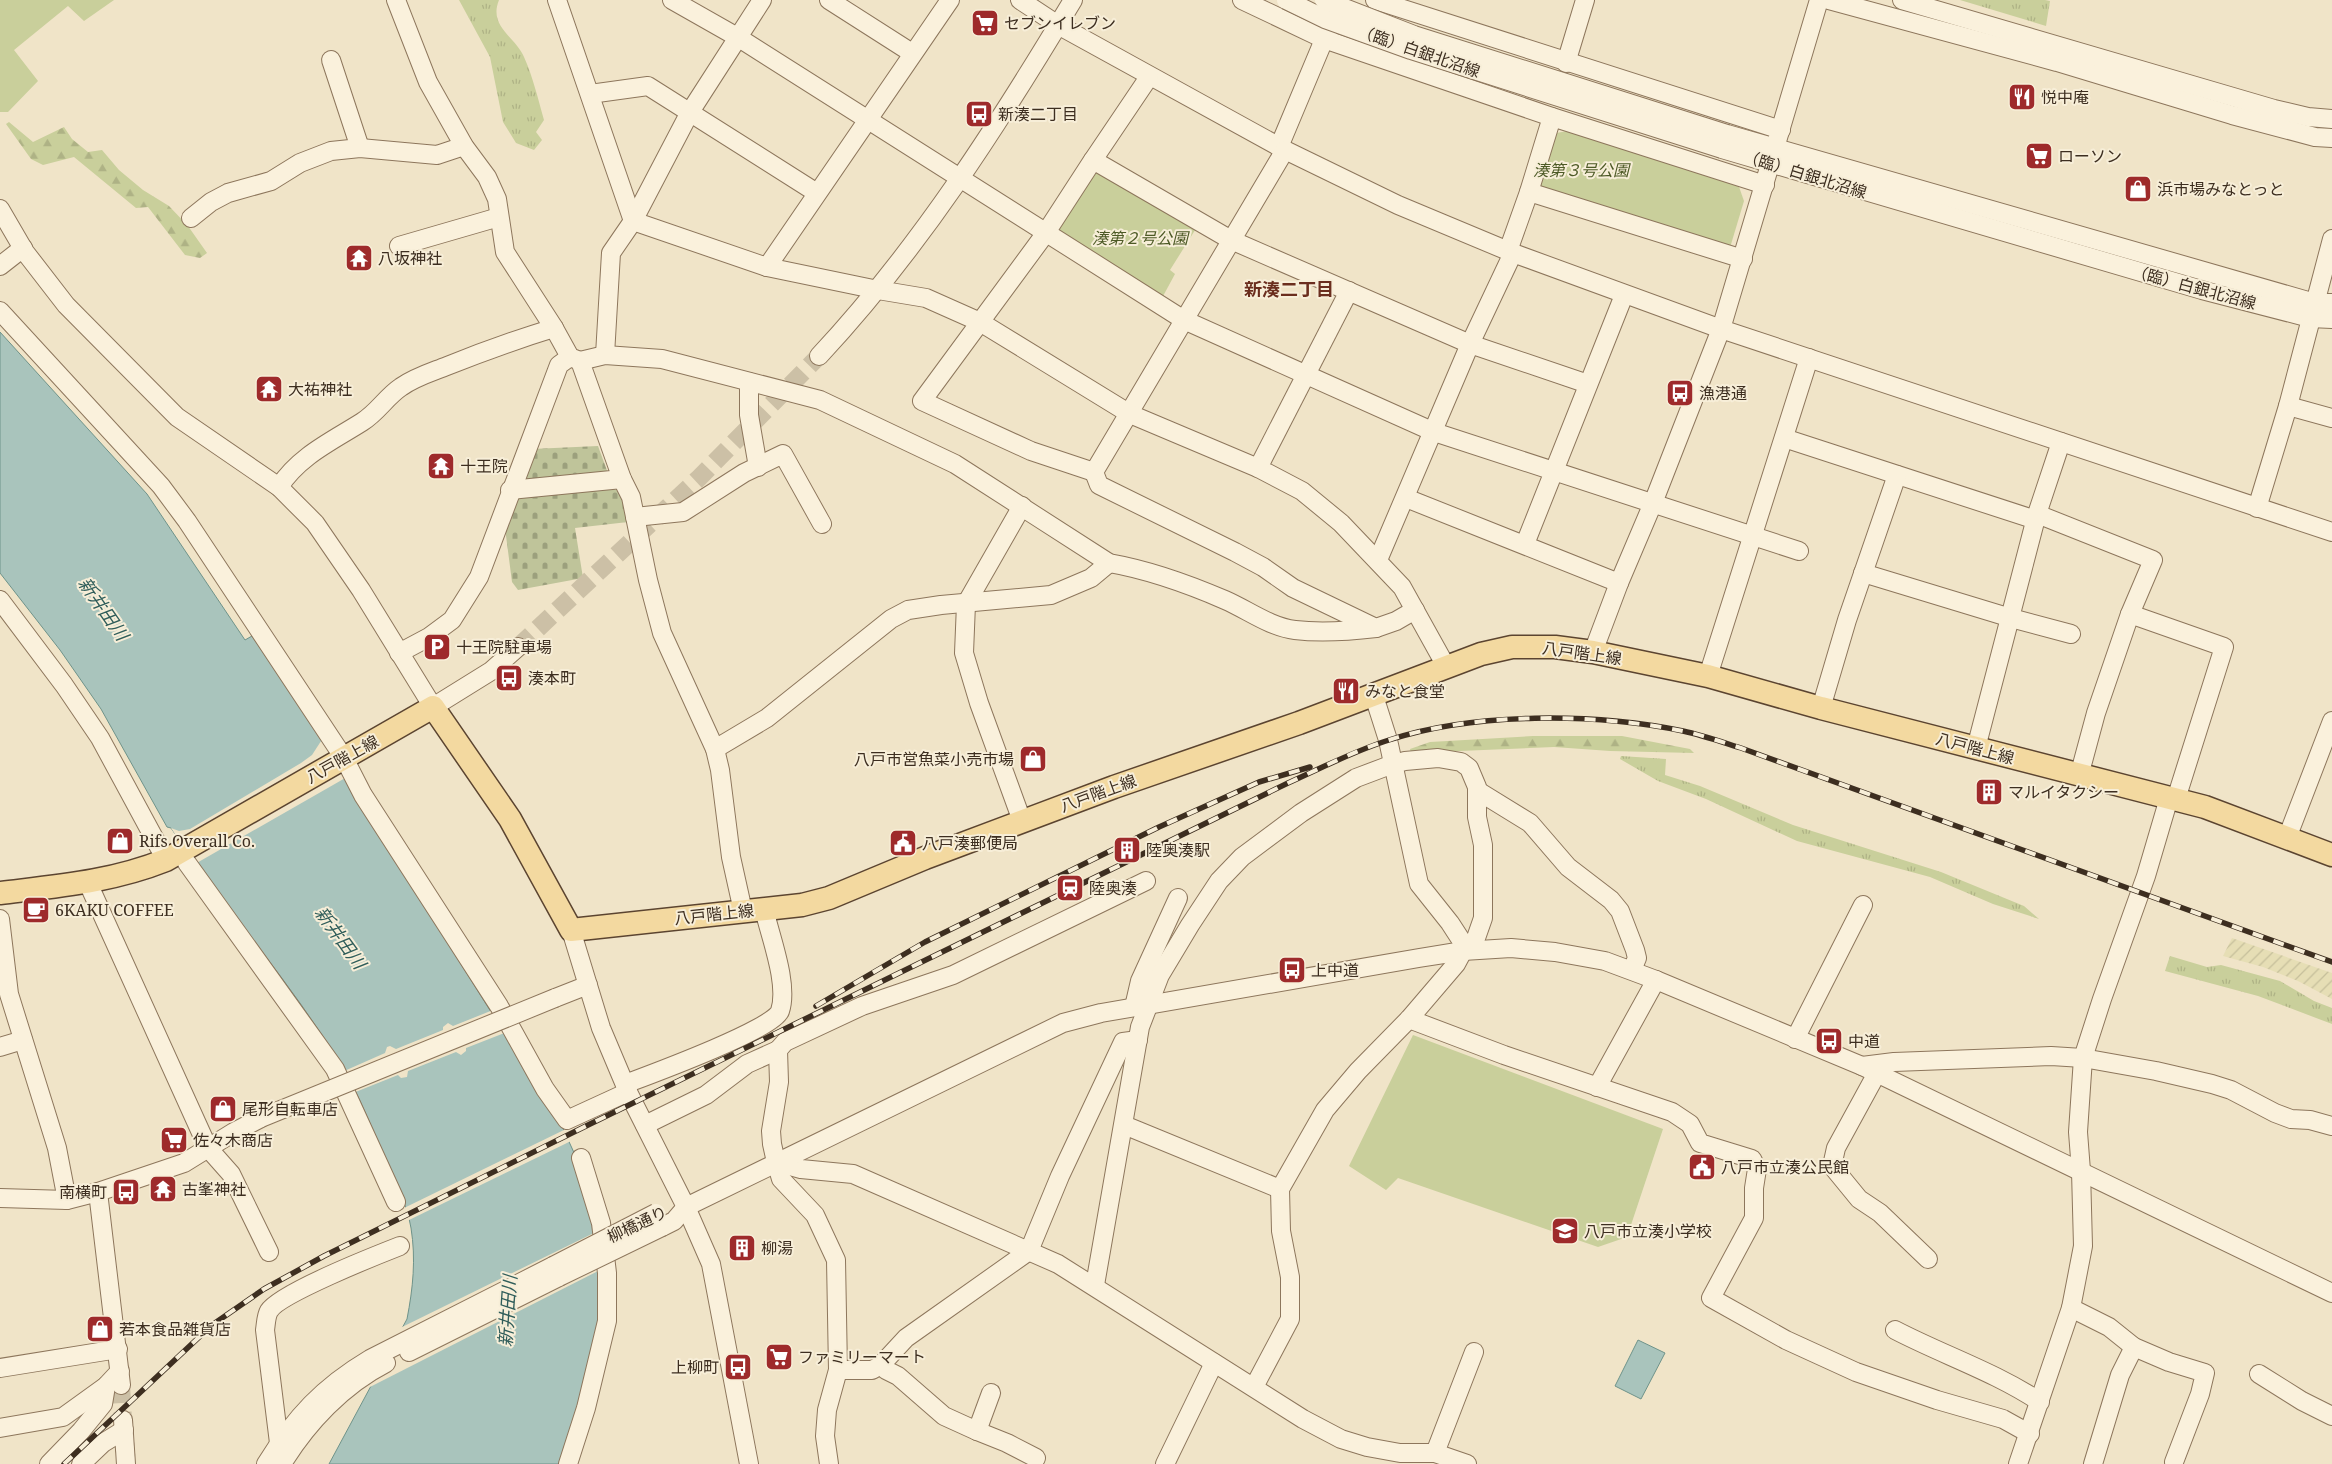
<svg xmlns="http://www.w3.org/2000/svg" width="2332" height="1464" font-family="'Noto Serif','Noto Sans JP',serif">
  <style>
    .farmland { fill: url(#farmland-furrows) }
    .grass { fill: url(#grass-tufts) }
    .forest { fill: url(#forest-firs) }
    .cemetery { fill: url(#cemetery-stones) }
    .park { fill: #c9cf9b }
    .water { fill: #a9c4bc; stroke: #6f938a }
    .pier { fill: #f0e4c8 }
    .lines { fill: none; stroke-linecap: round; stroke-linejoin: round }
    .minor-tunnel { stroke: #ccc0a6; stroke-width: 18; stroke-dasharray: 18 9; stroke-linecap: butt }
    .minor-casing { stroke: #8d765c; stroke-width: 20 }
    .major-casing { stroke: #5b4430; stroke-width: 25 }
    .minor { stroke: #faf1dc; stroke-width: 18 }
    .major { stroke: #f3d9a0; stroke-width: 22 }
    .rail-casing { stroke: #3d2e20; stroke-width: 5.5 }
    .rail { stroke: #f7eed8; stroke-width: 4; stroke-dasharray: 11; stroke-linecap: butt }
    .minor-bridge-casing { stroke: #8d765c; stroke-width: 20; stroke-linecap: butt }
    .minor-bridge { stroke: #faf1dc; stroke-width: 18 }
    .labels { text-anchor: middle; stroke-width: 4; stroke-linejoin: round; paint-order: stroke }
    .poi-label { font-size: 16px; fill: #3d2e20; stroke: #f7eed8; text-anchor: start }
    .street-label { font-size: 16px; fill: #3d2e20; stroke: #f7eed8 }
    .park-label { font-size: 16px; font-style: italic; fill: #4d5a26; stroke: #f7eed8 }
    .neighbourhood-label { font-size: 18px; font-weight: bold; fill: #6b2e1e; stroke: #f7eed8 }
    .water-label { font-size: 18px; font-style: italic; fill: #2f5d5a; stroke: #f7eed8 }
  </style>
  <defs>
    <pattern id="farmland-furrows" width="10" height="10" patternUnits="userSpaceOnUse" patternTransform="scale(1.25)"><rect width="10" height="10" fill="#e6deb5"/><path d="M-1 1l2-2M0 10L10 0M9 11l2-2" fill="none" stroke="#c6bf9b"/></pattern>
    <pattern id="grass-tufts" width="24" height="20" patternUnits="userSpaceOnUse" patternTransform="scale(1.25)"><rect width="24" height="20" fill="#c9cf9b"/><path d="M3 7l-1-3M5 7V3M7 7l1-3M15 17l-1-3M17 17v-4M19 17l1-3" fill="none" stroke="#aeb285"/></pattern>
    <pattern id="forest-firs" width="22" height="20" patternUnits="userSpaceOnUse" patternTransform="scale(1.25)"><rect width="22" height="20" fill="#c9cf9b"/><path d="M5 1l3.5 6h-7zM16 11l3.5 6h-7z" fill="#aeb285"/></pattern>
    <pattern id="cemetery-stones" width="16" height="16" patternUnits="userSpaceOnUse" patternTransform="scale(1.25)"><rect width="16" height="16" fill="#bfc49a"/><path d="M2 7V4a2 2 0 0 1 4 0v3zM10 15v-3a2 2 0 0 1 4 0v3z" fill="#9ca07d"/></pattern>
  </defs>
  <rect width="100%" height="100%" fill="#f0e4c8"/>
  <path class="farmland" d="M2232 938 2332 973V999L2298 981 2263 967 2223 956Z"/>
  <g class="grass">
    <path d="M459 0H499C488 27 516 37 524 57 533 77 538 99 544 120L536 132 542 140 534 150 516 143 503 122 490 57Z"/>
    <path d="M1960 0H2045L2050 1 2046 26Z"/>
    <path d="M1621 756 1666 759 1665 775 1700 786 1793 825 1941 872 2024 906 2039 919 1993 904 1930 877 1797 841 1706 799 1658 781 1620 759Z"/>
    <path d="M2170 956 2207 967 2221 965 2280 981 2314 1001 2332 1008V1024L2258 996 2165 971Z"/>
  </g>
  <g class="forest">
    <path d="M9 122 33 142 64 127 72 139 88 152 102 150 119 170 143 190 169 206 188 226 207 253 200 258 185 255 148 207 136 208 74 157 43 165 31 159 6 124Z"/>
    <path d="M1533 736H1622L1690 749 1694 753 1610 751 1554 747 1411 753 1410 749 1430 742Z"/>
  </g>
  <g class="cemetery">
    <path d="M598 446 609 476 518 484 532 449Z"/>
    <path d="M611 488 621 492 628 522 575 528 583 578 518 590 512 582 505 528 515 499Z"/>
  </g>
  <g class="park">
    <path d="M0 0H114L84 21 68 6 14 50 38 81 8 112H0Z"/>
    <path d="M1568 131 1738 184 1744 201 1729 251 1538 192 1556 133Z"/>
    <path d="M1100 171 1197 227 1170 270 1175 274 1162 298 1059 231 1058 223 1091 173Z"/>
    <path d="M1413 1035 1663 1129 1627 1237 1598 1247 1398 1178 1386 1190 1349 1166Z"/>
  </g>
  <g class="water">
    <path d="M0 332 147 494 245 640 252 636 318 733 355 795 560 1122 576 1157 597 1221 602 1320 562 1464H329L407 1319C413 1288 416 1259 411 1228 407 1203 393 1178 383 1154 370 1124 358 1093 341 1065 291 982 225 909 171 828L167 827 101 709 60 650 0 573Z"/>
    <path d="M1638 1340 1665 1353 1641 1399 1615 1386Z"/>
  </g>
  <g class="pier">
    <path d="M323 738 347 777 195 864 171 828 179 831 190 829 301 763 312 755Z"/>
    <path d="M493 1010 507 1032 466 1048V1051L461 1055 456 1052 408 1071 407 1077 401 1078 398 1075 353 1093 342 1072 385 1053 387 1047 390 1046 396 1049 443 1030V1027L448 1023 453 1026Z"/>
    <path d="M566 1129 571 1141 407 1221 402 1209Z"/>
    <path d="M600 1230 604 1268 368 1388 398 1329Z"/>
  </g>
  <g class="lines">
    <g class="minor-tunnel">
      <path d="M518 647 699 478 819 356"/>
      <path d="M121 1385 123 1420"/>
    </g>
    <g class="minor-casing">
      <g id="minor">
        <path d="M396 0 428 82 464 146 487 177 497 199 505 252 554 328 570 357 580 361 622 479 631 497 648 580 662 633 715 749 720 770 731 857 743 911"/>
        <path d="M557 0 633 221"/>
        <path d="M672 0 739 38 1184 320 1434 432 1799 551"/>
        <path d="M829 0 912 53"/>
        <path d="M1020 0 1058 25 1285 150 1398 205 1513 253 1721 329 2332 532"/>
        <path d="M1242 0 1324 39 1552 117 1765 185"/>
        <path d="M1375 0 1781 130"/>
        <path d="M1829 0 2057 62 2232 115 2315 137 2332 138"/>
        <path d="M1902 0 2274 109 2308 117 2332 119"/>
        <path d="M331 60 360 148"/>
        <path d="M1566 63 1585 0"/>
        <path d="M590 94 648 86 817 193"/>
        <path d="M1727 134 2315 303H2332"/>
        <path d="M1279 147 1328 30"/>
        <path d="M1722 149 2202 290 2310 318 2332 319"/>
        <path d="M1285 150 1094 472 1099 485 1235 552 1263 567 1293 588 1376 628 1396 621 1415 610"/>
        <path d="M1093 160 1149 77"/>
        <path d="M1529 192 1743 259"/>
        <path d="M0 209 25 252 66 305 177 417 279 487 315 523 361 590 433 707 491 671 518 647"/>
        <path d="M191 218 211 202 228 193 271 181 300 163 331 151 360 148 437 155 464 146"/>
        <path d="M633 221 767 267 878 290 926 298 980 322 1130 414 1258 468 1302 491 1341 523 1402 587 1447 668"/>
        <path d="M399 246 499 217"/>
        <path d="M1508 251 1529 192 1552 117"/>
        <path d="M0 266 23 248"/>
        <path d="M767 267 950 0"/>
        <path d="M0 311 161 486 187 521 344 758 363 795 499 1006 545 1089 567 1120 628 1092"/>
        <path d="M605 355 611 253 633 221 690 112 762 0"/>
        <path d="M819 356C919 249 998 125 1073 0"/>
        <path d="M580 361 605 355 662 359 820 400 955 464 1109 563C1149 570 1188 584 1225 600 1248 610 1270 627 1295 630 1321 633 1350 631 1376 628"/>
        <path d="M749 382V415L758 467"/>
        <path d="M2288 406 2332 418"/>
        <path d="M1784 438 2036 520"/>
        <path d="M1258 468 1349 291"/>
        <path d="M1094 472 1031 451 922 401 1045 234 1093 160 1231 240 1470 344 1588 384"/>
        <path d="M279 487C299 456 332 441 362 422 378 412 386 397 401 387 415 377 432 372 447 366 482 352 518 339 554 328"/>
        <path d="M510 490 622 479"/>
        <path d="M1406 498 1619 583"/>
        <path d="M2257 508 2288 406 2332 239"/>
        <path d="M2037 514 2153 560 2130 614 2096 713 2079 776"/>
        <path d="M635 517 683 512 744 473 783 454 822 524"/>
        <path d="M1525 544 1624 295"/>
        <path d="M1378 560 1470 344 1513 253"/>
        <path d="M1863 573 2011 618 2071 634"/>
        <path d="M0 600 64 685 100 738 166 860"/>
        <path d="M2130 614 2224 647 2176 799"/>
        <path d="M1593 652 1619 583 1653 503 1721 329 1819 0"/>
        <path d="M399 653 429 637 452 620 479 577 559 365 570 357"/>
        <path d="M1708 676 1809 358"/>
        <path d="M1821 708 1847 620 1897 475"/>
        <path d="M1976 748 2037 514 2061 442"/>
        <path d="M715 749 767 718 891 619 908 610 941 605 1051 595 1091 578 1109 563"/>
        <path d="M1478 791 1530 823 1568 867 1611 900 1620 911 1635 950 1637 958 1632 970"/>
        <path d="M1022 821 979 703 964 653 966 604 1022 506"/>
        <path d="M2287 838 2332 721"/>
        <path d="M187 863 335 1069 396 1202"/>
        <path d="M88 883 208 1148 231 1174 269 1252"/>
        <path d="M0 919 9 994 57 1148 67 1200"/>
        <path d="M571 930 601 1028 628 1092 686 1207 711 1264 749 1464"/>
        <path d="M555 998 588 985"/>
        <path d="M1134 1007 1140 981 1178 898"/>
        <path d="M1409 1019 1504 1055 1672 1112 1690 1124 1700 1143 1752 1159 1757 1169 1754 1188V1218L1711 1298 1786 1340 1856 1372 1937 1400 2003 1419 2030 1434"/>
        <path d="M1795 1039 1863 905"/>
        <path d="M0 1047 23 1040"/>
        <path d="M1862 1066 1894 1062 2051 1056 2083 1058 2156 1071 2212 1084 2231 1090 2275 1113 2291 1119 2310 1120 2332 1126"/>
        <path d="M1877 1073 1836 1148 1832 1166 1859 1199 1880 1213 1928 1259"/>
        <path d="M625 1084C649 1075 774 1029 780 1011 789 984 770 936 764 909"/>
        <path d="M1597 1087 1656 980"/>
        <path d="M645 1125 706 1095 747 1064 778 1050"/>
        <path d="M1124 1125 1280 1189"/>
        <path d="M776 1162 801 1169 853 1174 1058 1264 1303 1419 1341 1439 1367 1447 1400 1453H1435L1467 1464"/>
        <path d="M98 1192 121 1385"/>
        <path d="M0 1198 67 1200 98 1192 184 1163 234 1132 261 1118"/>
        <path d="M662 1227 674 1221 686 1207 1063 1023 1101 1013 1419 958 1463 951 1511 948 1555 952 1605 961 1656 980 1862 1066 2332 1293"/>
        <path d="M1095 1285 1140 1027 1160 975 1190 925 1219 881 1242 857 1301 813 1356 778 1393 764 1405 761 1438 758 1461 762 1469 768 1477 787V817L1483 845V918L1476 938"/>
        <path d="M2071 1308 2109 1327 2134 1347 2169 1362 2205 1373 2200 1394 2174 1462"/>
        <path d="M1895 1330C1943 1355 1995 1372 2040 1402"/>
        <path d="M409 1352 559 1277"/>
        <path d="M881 1365 886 1370 898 1376 944 1416 977 1431 1007 1443 1036 1458"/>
        <path d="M0 1368 118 1349"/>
        <path d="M838 1370H872L881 1365 906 1338 1029 1251 1060 1176 1123 1042 1138 1040"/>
        <path d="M2259 1374 2302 1401 2332 1416"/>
        <path d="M1254 1387 1290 1319V1277L1281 1231 1280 1189 1325 1110 1358 1071 1409 1019 1456 964 1463 951 1461 940 1450 923 1419 884 1388 740 1374 696"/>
        <path d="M123 1420 126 1464"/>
        <path d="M0 1428 63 1417 106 1386 120 1371"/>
        <path d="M977 1431 991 1393"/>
        <path d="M279 1443 265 1330C266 1324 266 1316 269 1311 279 1294 377 1255 400 1246"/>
        <path d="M1435 1453 1474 1352"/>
        <path d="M49 1464 81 1431 103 1404 106 1386"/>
        <path d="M81 1464 103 1443 124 1430"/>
        <path d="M266 1464C295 1417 323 1387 370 1359L553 1266"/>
        <path d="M282 1464C307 1423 343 1385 386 1363"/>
        <path d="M568 1464 586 1408 607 1321V1273L601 1223 581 1158"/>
        <path d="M829 1464 825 1436 827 1410 838 1370 836 1260 815 1215 781 1179 776 1162 772 1144 771 1131 779 1082 778 1050 785 1042 862 1006 953 975 1146 881"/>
        <path d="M1165 1464 1214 1363"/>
        <path d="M2018 1464 2071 1308 2083 1246 2081 1171 2078 1132 2083 1058 2102 999 2146 876 2169 798"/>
        <path d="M2093 1464 2120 1375 2134 1347"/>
      </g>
    </g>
    <g class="major-casing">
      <path id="major" d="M0 893C58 886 111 882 166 860L433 707 510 819 571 930 802 905 829 898 925 858 1114 787 1299 723 1481 654 1512 647H1555L1593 652 1708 676 1821 708 2205 807 2332 855"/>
    </g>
    <use href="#minor" class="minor"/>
    <use href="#major" class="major"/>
    <g class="rail-casing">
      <g id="rail">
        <path d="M816 1006 925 942 1159 827 1259 782 1310 767"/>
        <path d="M64 1464 212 1325 264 1289 324 1256 586 1126 1288 783C1321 768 1354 751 1389 740 1475 712 1594 713 1683 731 1702 735 1722 742 1741 748L2332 962"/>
      </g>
    </g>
    <use href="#rail" class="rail"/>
    <g class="minor-bridge-casing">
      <g id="minor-bridge">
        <path d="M1286 0 1325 19 1411 50 1722 149"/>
        <path d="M1324 0 1414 35 1727 134"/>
        <path d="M261 1118 555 998"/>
        <path d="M553 1266 656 1213"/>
        <path d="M559 1277 662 1227"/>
      </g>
    </g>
    <use href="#minor-bridge" class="minor-bridge"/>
  </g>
  <defs>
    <g id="supermarket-square" transform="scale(1.4375)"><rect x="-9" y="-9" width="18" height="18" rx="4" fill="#9e2a2b" stroke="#f7eed8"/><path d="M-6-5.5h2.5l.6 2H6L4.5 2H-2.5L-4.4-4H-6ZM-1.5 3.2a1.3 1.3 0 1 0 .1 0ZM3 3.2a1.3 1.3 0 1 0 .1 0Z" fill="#fff"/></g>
    <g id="restaurant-square" transform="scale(1.4375)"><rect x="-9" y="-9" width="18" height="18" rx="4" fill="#9e2a2b" stroke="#f7eed8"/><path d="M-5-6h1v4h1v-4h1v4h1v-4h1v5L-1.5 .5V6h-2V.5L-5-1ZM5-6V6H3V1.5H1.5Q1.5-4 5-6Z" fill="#fff"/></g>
    <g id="bus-square" transform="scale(1.4375)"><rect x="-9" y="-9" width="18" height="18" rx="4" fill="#9e2a2b" stroke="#f7eed8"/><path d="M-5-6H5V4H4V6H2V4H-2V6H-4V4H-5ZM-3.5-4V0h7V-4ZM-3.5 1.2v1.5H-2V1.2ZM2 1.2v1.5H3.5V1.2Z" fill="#fff"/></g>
    <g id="shop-square" transform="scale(1.4375)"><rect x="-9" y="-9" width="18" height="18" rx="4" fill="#9e2a2b" stroke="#f7eed8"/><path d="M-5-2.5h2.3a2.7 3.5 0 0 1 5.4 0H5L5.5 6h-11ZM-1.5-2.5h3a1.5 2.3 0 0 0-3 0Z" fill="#fff"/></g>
    <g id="temple-square" transform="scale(1.4375)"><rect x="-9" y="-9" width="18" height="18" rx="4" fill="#9e2a2b" stroke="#f7eed8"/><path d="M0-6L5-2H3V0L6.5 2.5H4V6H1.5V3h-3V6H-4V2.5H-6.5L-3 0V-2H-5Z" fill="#fff"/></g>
    <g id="parking-square" transform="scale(1.4375)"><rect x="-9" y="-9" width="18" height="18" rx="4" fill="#9e2a2b" stroke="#f7eed8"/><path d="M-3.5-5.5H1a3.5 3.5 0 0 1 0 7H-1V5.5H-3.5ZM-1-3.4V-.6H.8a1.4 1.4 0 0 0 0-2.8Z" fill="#fff"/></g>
    <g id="building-square" transform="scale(1.4375)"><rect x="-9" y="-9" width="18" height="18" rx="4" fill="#9e2a2b" stroke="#f7eed8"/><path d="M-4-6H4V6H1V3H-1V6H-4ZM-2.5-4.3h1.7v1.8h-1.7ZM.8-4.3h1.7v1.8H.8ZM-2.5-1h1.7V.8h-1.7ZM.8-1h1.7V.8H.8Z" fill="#fff"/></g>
    <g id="civic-square" transform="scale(1.4375)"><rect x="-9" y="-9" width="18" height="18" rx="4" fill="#9e2a2b" stroke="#f7eed8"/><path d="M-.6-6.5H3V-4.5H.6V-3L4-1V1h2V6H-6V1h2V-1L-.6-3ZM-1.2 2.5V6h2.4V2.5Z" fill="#fff"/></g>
    <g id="station-square" transform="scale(1.4375)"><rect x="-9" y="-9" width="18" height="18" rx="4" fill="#9e2a2b" stroke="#f7eed8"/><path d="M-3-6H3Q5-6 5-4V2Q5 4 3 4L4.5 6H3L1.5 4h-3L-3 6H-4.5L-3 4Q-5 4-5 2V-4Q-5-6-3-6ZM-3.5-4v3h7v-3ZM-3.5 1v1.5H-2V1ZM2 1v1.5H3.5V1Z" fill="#fff"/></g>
    <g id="cafe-square" transform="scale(1.4375)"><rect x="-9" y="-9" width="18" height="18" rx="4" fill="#9e2a2b" stroke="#f7eed8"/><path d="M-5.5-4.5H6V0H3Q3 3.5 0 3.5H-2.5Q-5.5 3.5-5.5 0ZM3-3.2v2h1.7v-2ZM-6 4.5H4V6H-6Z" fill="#fff"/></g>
    <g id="school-square" transform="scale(1.4375)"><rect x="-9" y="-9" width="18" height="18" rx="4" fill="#9e2a2b" stroke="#f7eed8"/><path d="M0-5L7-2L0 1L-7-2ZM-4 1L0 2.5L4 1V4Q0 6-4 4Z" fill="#fff"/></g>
  </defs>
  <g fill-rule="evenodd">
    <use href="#supermarket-square" x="985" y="23"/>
    <use href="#restaurant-square" x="2022" y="97"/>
    <use href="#bus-square" x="979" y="114"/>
    <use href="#supermarket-square" x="2039" y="156"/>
    <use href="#shop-square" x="2138" y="189"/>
    <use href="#temple-square" x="359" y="258"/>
    <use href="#temple-square" x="269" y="389"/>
    <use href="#bus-square" x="1680" y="393"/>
    <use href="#temple-square" x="441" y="466"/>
    <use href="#parking-square" x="437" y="647"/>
    <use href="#bus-square" x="509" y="678"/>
    <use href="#restaurant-square" x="1346" y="691"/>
    <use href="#shop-square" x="1033" y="759"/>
    <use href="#building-square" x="1989" y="792"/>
    <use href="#shop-square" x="120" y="841"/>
    <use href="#civic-square" x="903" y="843"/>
    <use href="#building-square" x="1127" y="850"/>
    <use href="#station-square" x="1070" y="888"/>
    <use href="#cafe-square" x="36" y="910"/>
    <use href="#bus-square" x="1292" y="970"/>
    <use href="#bus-square" x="1829" y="1041"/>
    <use href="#shop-square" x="223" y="1109"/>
    <use href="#supermarket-square" x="174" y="1140"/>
    <use href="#civic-square" x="1702" y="1167"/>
    <use href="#temple-square" x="163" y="1189"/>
    <use href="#bus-square" x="126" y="1192"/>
    <use href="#school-square" x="1565" y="1231"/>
    <use href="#building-square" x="742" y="1248"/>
    <use href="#shop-square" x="100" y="1329"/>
    <use href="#supermarket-square" x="779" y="1357"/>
    <use href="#bus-square" x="738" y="1367"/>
  </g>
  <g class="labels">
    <g class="poi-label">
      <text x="1004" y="29">セブンイレブン</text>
      <text x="2041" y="103">悦中庵</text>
      <text x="998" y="120">新湊二丁目</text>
      <text x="2058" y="162">ローソン</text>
      <text x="2157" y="195">浜市場みなとっと</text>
      <text x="378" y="264">八坂神社</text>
      <text x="288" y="395">大祐神社</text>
      <text x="1699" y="399">漁港通</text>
      <text x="460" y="472">十王院</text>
      <text x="456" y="653">十王院駐車場</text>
      <text x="528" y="684">湊本町</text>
      <text x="1365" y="697">みなと食堂</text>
      <text x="1014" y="765" text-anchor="end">八戸市営魚菜小売市場</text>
      <text x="2008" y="798">マルイタクシー</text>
      <text x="139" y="847">Rifs Overall Co.</text>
      <text x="922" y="849">八戸湊郵便局</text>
      <text x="1146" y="856">陸奥湊駅</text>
      <text x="1089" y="894">陸奥湊</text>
      <text x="55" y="916">6KAKU COFFEE</text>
      <text x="1311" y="976">上中道</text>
      <text x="1848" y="1047">中道</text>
      <text x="242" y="1115">尾形自転車店</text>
      <text x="193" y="1146">佐々木商店</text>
      <text x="1721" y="1173">八戸市立湊公民館</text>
      <text x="182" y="1195">古峯神社</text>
      <text x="107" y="1198" text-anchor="end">南横町</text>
      <text x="1584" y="1237">八戸市立湊小学校</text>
      <text x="761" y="1254">柳湯</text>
      <text x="119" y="1335">若本食品雑貨店</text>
      <text x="798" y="1363">ファミリーマート</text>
      <text x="719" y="1373" text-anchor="end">上柳町</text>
    </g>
    <g class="street-label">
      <text transform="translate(1419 51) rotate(19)" y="6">（臨）白銀北沼線</text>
      <text transform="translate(1805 174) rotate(17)" y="6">（臨）白銀北沼線</text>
      <text transform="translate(2194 287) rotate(15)" y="6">（臨）白銀北沼線</text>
      <text transform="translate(1582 653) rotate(8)" y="6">八戸階上線</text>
      <text transform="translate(1975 748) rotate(15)" y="6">八戸階上線</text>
      <text transform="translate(342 759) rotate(-29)" y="6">八戸階上線</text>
      <text transform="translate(1098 793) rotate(-20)" y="6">八戸階上線</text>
      <text transform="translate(714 914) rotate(-6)" y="6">八戸階上線</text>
      <text transform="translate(637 1224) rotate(-25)" y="6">柳橋通り</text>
    </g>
    <g class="park-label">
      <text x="1581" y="176">湊第３号公園</text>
      <text x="1140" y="244">湊第２号公園</text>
    </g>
    <g class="neighbourhood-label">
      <text x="1289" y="296">新湊二丁目</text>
    </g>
    <g class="water-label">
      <text transform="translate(103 609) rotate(55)" y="6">新井田川</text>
      <text transform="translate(340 938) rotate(54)" y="6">新井田川</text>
      <text transform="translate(508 1311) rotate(-86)" y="6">新井田川</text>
    </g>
  </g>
</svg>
